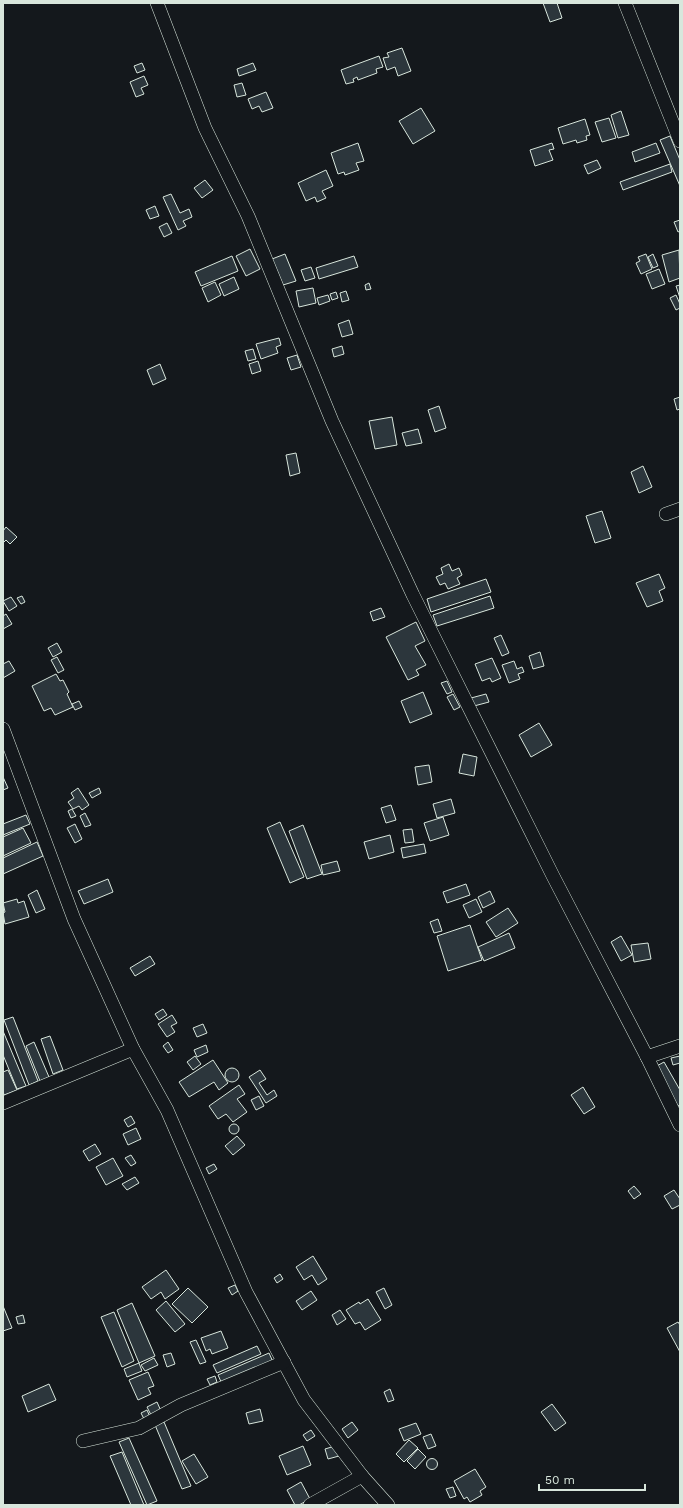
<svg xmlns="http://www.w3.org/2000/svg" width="683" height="1508" font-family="'Work Sans',sans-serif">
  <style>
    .building { fill: #2c363c; stroke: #d8e6dc }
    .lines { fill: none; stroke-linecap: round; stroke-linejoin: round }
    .minor-casing { stroke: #d8e6dc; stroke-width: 14 }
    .minor { stroke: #14181c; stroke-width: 13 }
  </style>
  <rect width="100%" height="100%" fill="#14181c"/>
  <g class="building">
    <path d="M543 3H557L562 18 550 22Z"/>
    <path d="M402 48 411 71 398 76 395 67 387 70 383 58 389 57 387 53Z"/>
    <path d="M379 56 383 67 376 69 377 73 358 80 357 77 353 79 354 82 346 84 341 70Z"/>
    <path d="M142 63 145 70 137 73 134 66Z"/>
    <path d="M253 63 256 70 239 76 237 69Z"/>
    <path d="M144 76 148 85 141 88 144 94 136 97 130 82Z"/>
    <path d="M242 83 246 95 237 97 234 85Z"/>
    <path d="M266 92 273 108 262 112 259 106 252 109 248 99Z"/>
    <path d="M421 108 435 131 413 144 399 121Z"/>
    <path d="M621 111 629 135 618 138 611 115Z"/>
    <path d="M609 118 616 138 602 142 595 122Z"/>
    <path d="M585 119 590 135 586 136 587 140 577 143 576 140 563 144 558 128Z"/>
    <path d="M670 136 680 160V186L660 140Z"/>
    <path d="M358 143 364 161 356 163 359 170 345 175 344 172 338 174 331 153Z"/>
    <path d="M552 143 554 149 549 150 553 160 535 166 530 150Z"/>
    <path d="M656 143 660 153 635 162 632 152Z"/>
    <path d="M597 160 601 168 588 174 584 165Z"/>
    <path d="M670 164 672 172 623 190 620 182Z"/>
    <path d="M326 170 333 186 322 191 326 198 317 202 315 197 306 201 298 183Z"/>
    <path d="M205 180 213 190 202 198 194 188Z"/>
    <path d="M171 194 180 213 189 209 192 217 183 221 186 226 178 230 163 197Z"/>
    <path d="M155 206 159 216 150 219 146 210Z"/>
    <path d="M680 220V231L678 232 674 222Z"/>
    <path d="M167 223 172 233 164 237 159 227Z"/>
    <path d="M250 249 260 269 246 276 236 256Z"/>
    <path d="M679 250 680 278 669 282 662 255Z"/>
    <path d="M285 254 296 281 283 285 272 259Z"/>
    <path d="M646 254 652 269 641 274 636 263 640 261 638 257Z"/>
    <path d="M653 254 658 266 653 268 648 257Z"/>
    <path d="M232 256 238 271 201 286 195 272Z"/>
    <path d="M354 256 358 267 319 279 316 268Z"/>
    <path d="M311 267 315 278 305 281 301 270Z"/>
    <path d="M659 269 665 284 652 289 646 274Z"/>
    <path d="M234 277 239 289 224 296 219 284Z"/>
    <path d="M215 282 221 295 208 302 202 288Z"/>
    <path d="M369 283 371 289 366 290 365 285Z"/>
    <path d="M680 285V298L676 286Z"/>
    <path d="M313 288 316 303 299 307 296 291Z"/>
    <path d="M346 291 349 300 342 302 340 293Z"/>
    <path d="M336 292 338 298 332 300 330 294Z"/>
    <path d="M328 295 330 301 319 305 317 298Z"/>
    <path d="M676 295 680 304V308L676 310 670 298Z"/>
    <path d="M349 320 353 334 342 337 338 324Z"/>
    <path d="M279 338 281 345 276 347 278 353 261 359 256 344Z"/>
    <path d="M342 346 344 354 334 357 332 349Z"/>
    <path d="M253 349 256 359 248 361 245 351Z"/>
    <path d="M297 355 301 367 291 370 287 358Z"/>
    <path d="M258 361 261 371 252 374 249 364Z"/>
    <path d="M160 364 166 379 153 385 147 370Z"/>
    <path d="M680 397V409L677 410 674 399Z"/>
    <path d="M439 406 446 428 435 432 428 410Z"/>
    <path d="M392 417 397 445 375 449 369 421Z"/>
    <path d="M418 429 422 443 406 446 402 433Z"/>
    <path d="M296 453 300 473 290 476 286 455Z"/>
    <path d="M643 466 652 487 639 493 631 472Z"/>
    <path d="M602 511 611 538 595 543 586 516Z"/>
    <path d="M6 527 17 537 10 544 6 540 3 543V531Z"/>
    <path d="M449 564 452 571 459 568 462 575 457 578 460 584 448 589 445 583 440 585 436 577 443 574 441 568Z"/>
    <path d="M659 574 665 588 659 591 663 601 647 607 636 583Z"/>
    <path d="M486 579 491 592 431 612 427 599Z"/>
    <path d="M22 596 25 602 21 604 17 598Z"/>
    <path d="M490 596 494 608 437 626 433 615Z"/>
    <path d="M11 597 17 606 9 611 3 601Z"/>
    <path d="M381 608 385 617 373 621 370 612Z"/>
    <path d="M6 614 12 624 3 629V616Z"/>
    <path d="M416 622 425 641 415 646 426 665 416 670 419 675 408 680 386 637Z"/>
    <path d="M501 635 509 653 502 656 494 638Z"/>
    <path d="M57 643 62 652 53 657 48 648Z"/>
    <path d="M540 652 544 666 533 669 529 656Z"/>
    <path d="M57 657 64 670 58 673 51 660Z"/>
    <path d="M492 658 501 678 492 682 490 678 482 681 475 664Z"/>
    <path d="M9 661 15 671 3 678V664Z"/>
    <path d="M514 661 517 669 522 667 524 672 518 674 520 679 509 683 502 665Z"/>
    <path d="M56 674 60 681 63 680 69 692 67 694 73 707 55 715 51 708 44 711 32 686Z"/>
    <path d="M447 681 452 692 447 694 441 683Z"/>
    <path d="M423 692 432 714 410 723 401 701Z"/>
    <path d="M453 694 460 707 454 710 447 697Z"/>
    <path d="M486 694 489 702 474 706 471 698Z"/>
    <path d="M79 701 82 707 75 710 72 704Z"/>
    <path d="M539 723 552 745 531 757 519 735Z"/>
    <path d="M463 754 477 757 474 776 459 773Z"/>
    <path d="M429 765 432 782 418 785 415 767Z"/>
    <path d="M3 777 8 788 3 790Z"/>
    <path d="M78 788 89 805 82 810 79 806 73 809 68 802 74 798 71 793Z"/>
    <path d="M99 788 101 793 92 798 89 793Z"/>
    <path d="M451 799 455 813 437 818 433 804Z"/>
    <path d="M391 805 396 820 386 823 381 808Z"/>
    <path d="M72 809 76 816 71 818 68 811Z"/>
    <path d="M85 813 91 825 85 827 80 816Z"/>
    <path d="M26 815 30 824 3 835V824Z"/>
    <path d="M443 817 449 835 430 841 424 823Z"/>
    <path d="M280 822 304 877 290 883 267 828Z"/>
    <path d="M75 824 82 839 75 843 67 828Z"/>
    <path d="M303 825 322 874 307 879 289 831Z"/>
    <path d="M23 828 31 843 3 856V837Z"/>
    <path d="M412 829 414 842 405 843 403 830Z"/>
    <path d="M390 835 394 852 369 859 364 842Z"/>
    <path d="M37 842 43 856 3 874V858Z"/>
    <path d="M424 844 426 853 403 858 401 848Z"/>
    <path d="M337 861 340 871 323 875 321 865Z"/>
    <path d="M108 879 113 892 84 904 78 891Z"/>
    <path d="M466 884 470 895 447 903 443 892Z"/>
    <path d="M37 890 45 909 36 913 28 895Z"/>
    <path d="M490 891 495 902 483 908 478 897Z"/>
    <path d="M17 899 18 903 24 901 29 917 5 924 3 913 5 912 3 903Z"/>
    <path d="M476 899 482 912 469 918 463 905Z"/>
    <path d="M508 908 518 923 496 937 486 922Z"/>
    <path d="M438 919 442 931 434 933 430 922Z"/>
    <path d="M470 925 482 960 448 971 437 936Z"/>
    <path d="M509 933 515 948 484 961 478 947Z"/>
    <path d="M621 936 632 955 621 961 611 942Z"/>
    <path d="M648 943 651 959 634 962 631 945Z"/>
    <path d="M150 956 155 964 135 976 130 968Z"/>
    <path d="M163 1009 167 1015 159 1020 155 1014Z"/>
    <path d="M172 1015 177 1023 171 1026 175 1032 167 1037 158 1024Z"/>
    <path d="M13 1017 38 1081 29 1085 4 1020Z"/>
    <path d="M203 1024 207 1033 197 1037 193 1028Z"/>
    <path d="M3 1031 26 1086 17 1089 3 1055Z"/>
    <path d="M50 1036 63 1070 53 1074 41 1039Z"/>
    <path d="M34 1042 49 1077 40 1081 26 1046Z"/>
    <path d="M168 1042 173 1050 168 1053 163 1046Z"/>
    <path d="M206 1045 208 1052 197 1057 194 1050Z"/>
    <path d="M195 1056 201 1064 193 1070 187 1062Z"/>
    <path d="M680 1056V1063L673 1065 671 1058Z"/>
    <path d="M213 1060 228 1083 219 1090 214 1082 189 1097 179 1082Z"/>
    <path d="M664 1062 680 1090V1105L678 1106 655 1067Z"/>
    <circle cx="232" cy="1075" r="7"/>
    <path d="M8 1070 17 1090 4 1095 3 1091V1072Z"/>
    <path d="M260 1070 266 1079 259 1083 267 1095 274 1090 277 1096 266 1103 249 1077Z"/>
    <path d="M239 1085 245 1094 237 1099 247 1112 233 1122 226 1114 218 1119 209 1106Z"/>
    <path d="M583 1087 595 1107 584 1114 571 1095Z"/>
    <path d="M259 1096 264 1106 256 1110 251 1100Z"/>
    <path d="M131 1116 135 1123 128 1127 124 1120Z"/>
    <circle cx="234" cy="1129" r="5"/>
    <path d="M136 1128 141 1139 128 1145 123 1134Z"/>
    <path d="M237 1136 245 1145 233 1155 225 1146Z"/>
    <path d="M95 1144 101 1154 89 1161 83 1151Z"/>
    <path d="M131 1155 136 1163 131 1166 125 1158Z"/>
    <path d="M113 1158 123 1176 106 1185 96 1167Z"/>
    <path d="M214 1164 217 1169 209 1174 206 1168Z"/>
    <path d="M135 1177 139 1183 127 1190 122 1184Z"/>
    <path d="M634 1186 641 1194 634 1199 628 1191Z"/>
    <path d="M674 1190 680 1199V1205L672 1209 664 1196Z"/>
    <path d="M313 1256 327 1279 318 1285 312 1275 304 1280 296 1267Z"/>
    <path d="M166 1270 179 1289 165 1299 161 1292 151 1299 142 1287Z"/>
    <path d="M280 1274 283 1279 277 1283 274 1278Z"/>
    <path d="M235 1285 238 1291 232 1295 228 1288Z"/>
    <path d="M188 1288 208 1307 192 1323 172 1304Z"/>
    <path d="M384 1288 392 1305 385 1309 376 1292Z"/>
    <path d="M311 1291 317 1300 302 1310 296 1301Z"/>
    <path d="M368 1299 381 1320 365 1330 360 1322 355 1324 346 1310 359 1302 360 1304Z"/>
    <path d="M166 1301 185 1324 175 1332 156 1310Z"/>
    <path d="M132 1303 155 1356 139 1363 117 1310Z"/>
    <path d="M3 1306 12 1328 3 1331Z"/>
    <path d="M340 1310 346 1319 337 1325 332 1315Z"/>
    <path d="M114 1312 134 1361 122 1367 101 1317Z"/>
    <path d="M23 1315 25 1323 18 1324 16 1317Z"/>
    <path d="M678 1322 680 1325V1352L667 1328Z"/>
    <path d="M221 1331 228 1348 212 1354 210 1349 206 1351 201 1338Z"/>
    <path d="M196 1340 206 1362 200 1364 190 1342Z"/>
    <path d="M257 1346 261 1354 217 1373 213 1365Z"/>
    <path d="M171 1353 175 1364 167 1367 163 1355Z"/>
    <path d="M269 1353 273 1362 222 1384 218 1375Z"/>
    <path d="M154 1358 158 1365 145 1371 141 1365Z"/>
    <path d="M139 1363 142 1371 127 1377 124 1369Z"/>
    <path d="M148 1372 154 1386 148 1388 151 1394 138 1400 129 1380Z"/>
    <path d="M215 1376 217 1382 210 1385 207 1379Z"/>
    <path d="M49 1384 56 1400 28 1412 22 1396Z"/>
    <path d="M390 1389 394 1400 388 1402 384 1392Z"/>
    <path d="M157 1402 161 1411 151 1415 147 1407Z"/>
    <path d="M552 1404 566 1423 555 1431 541 1412Z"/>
    <path d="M260 1409 263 1421 249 1424 246 1413Z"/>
    <path d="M147 1410 150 1417 144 1419 141 1413Z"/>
    <path d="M164 1422 191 1486 182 1489 155 1425Z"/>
    <path d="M352 1422 358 1430 348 1438 342 1429Z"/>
    <path d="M416 1423 421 1434 404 1441 399 1429Z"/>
    <path d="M311 1430 315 1436 307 1441 303 1435Z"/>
    <path d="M431 1434 436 1446 428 1449 423 1437Z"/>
    <path d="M129 1438 157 1501 147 1505 119 1442Z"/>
    <path d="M409 1440 418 1448 404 1462 396 1454Z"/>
    <path d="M303 1446 311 1465 287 1475 279 1456Z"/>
    <path d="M335 1446 339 1456 328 1459 325 1449Z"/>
    <path d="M418 1449 426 1457 415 1469 407 1461Z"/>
    <path d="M122 1452 144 1505H131L110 1456Z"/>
    <path d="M194 1454 208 1477 196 1484 182 1461Z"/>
    <circle cx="432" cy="1464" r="5.5"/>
    <path d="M475 1469 486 1487 480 1491 482 1495 470 1502 467 1497 464 1499 454 1481Z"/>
    <path d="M301 1482 310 1499 299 1505H295L287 1490Z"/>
    <path d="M453 1487 456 1496 450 1498 446 1489Z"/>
  </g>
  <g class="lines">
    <g class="minor-casing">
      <g id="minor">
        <path d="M157 3 205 128 248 216 332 421 413 595 553 876 647 1057 680 1125"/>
        <path d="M625 3 680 141"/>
        <path d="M666 514 680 509"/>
        <path d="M3 729 74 919 133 1049 167 1110 246 1292 304 1400 362 1476 388 1505"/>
        <path d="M647 1057 680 1046"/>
        <path d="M3 1103 133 1049"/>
        <path d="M83 1441 139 1428 181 1405 284 1362"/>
        <path d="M310 1505 362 1476"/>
      </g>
    </g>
    <use href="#minor" class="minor"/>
  </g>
  <rect width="683" height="1508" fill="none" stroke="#d8e6dc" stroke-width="8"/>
  <path d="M539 1484v6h106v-6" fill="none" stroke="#d8e6dc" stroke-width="2"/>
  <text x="545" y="1484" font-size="12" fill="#d8e6dc" stroke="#14181c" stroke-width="3" paint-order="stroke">50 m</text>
</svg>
